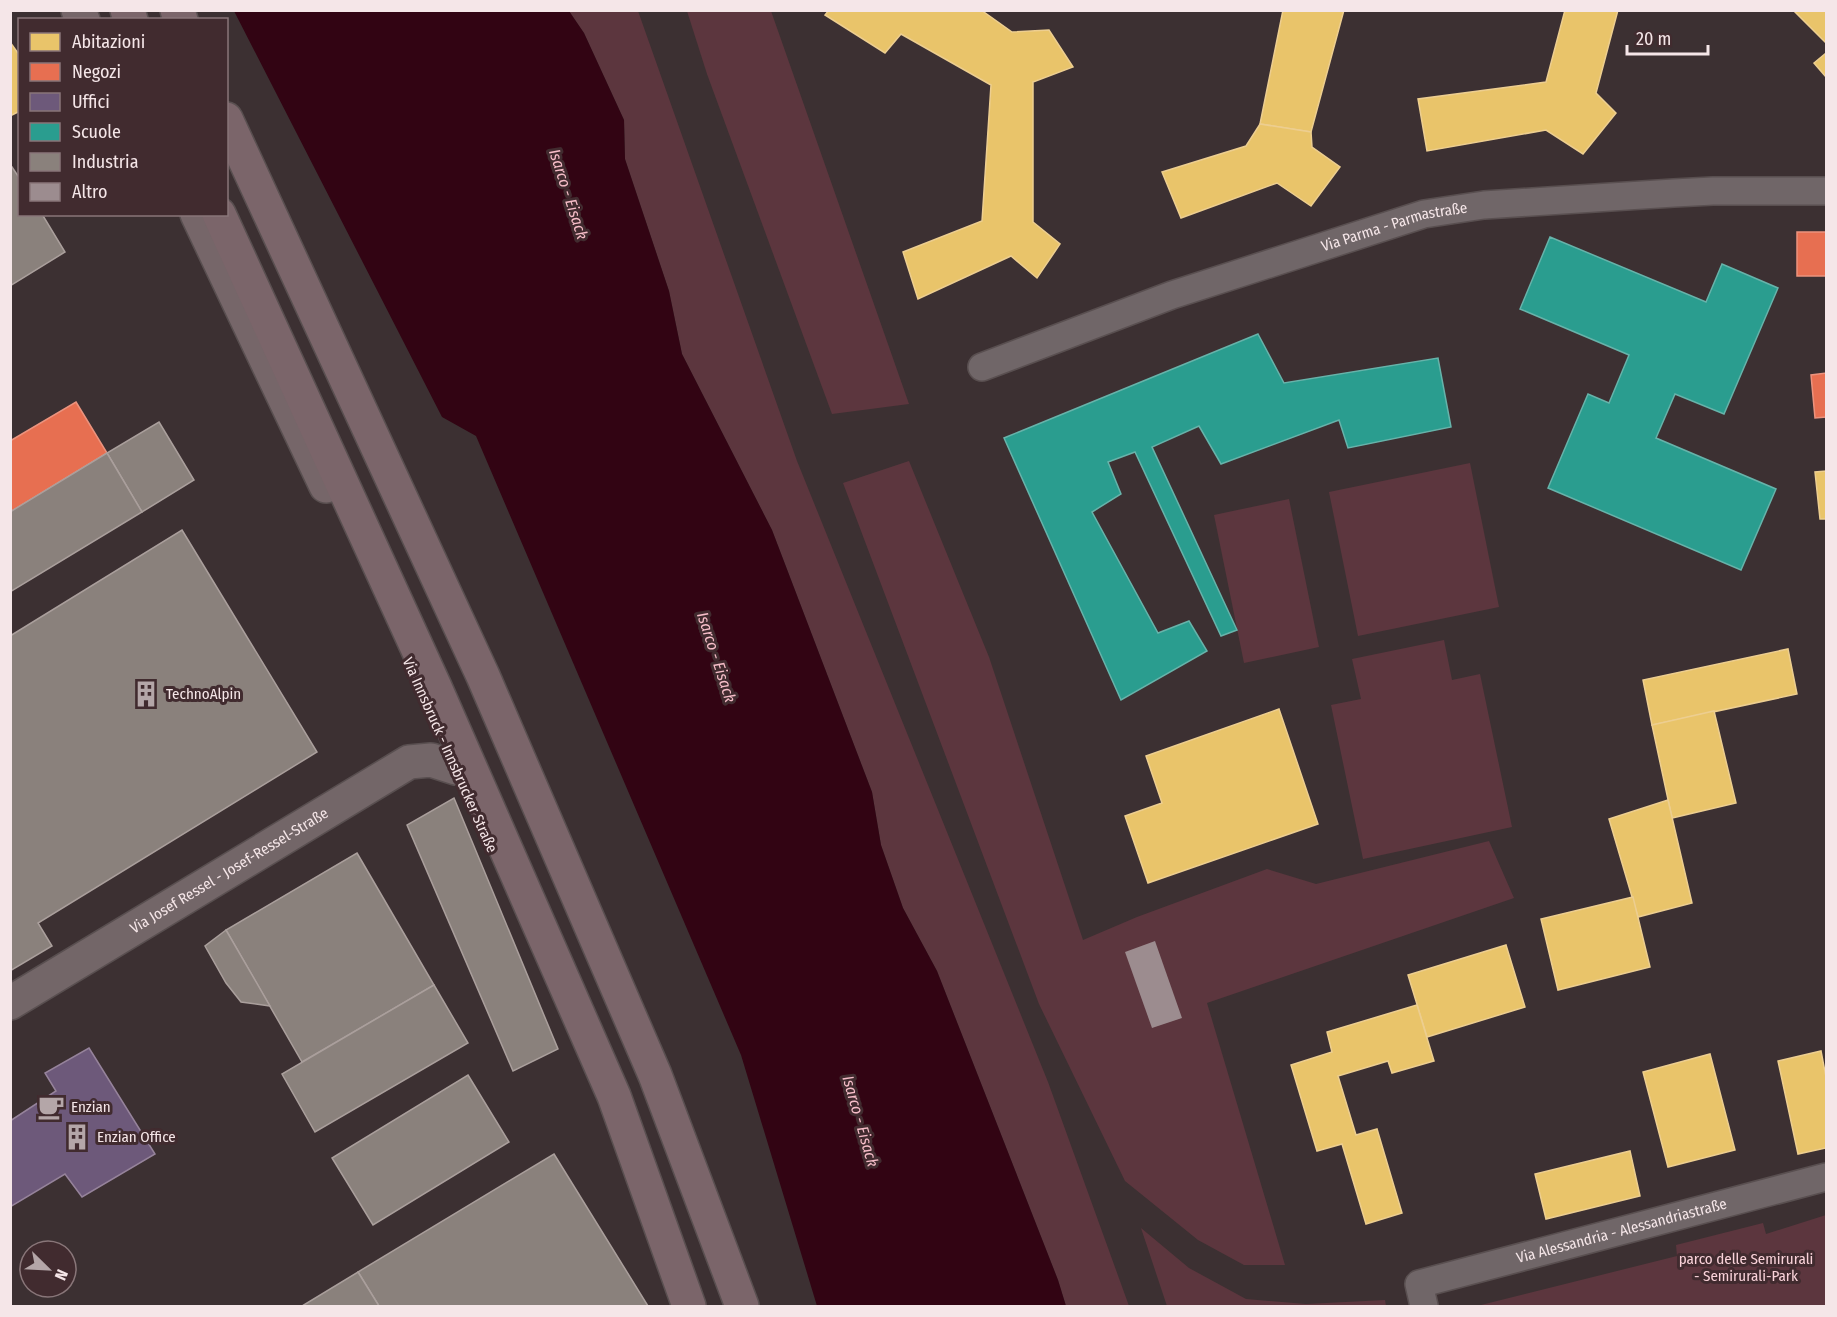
<svg xmlns="http://www.w3.org/2000/svg" width="1837" height="1317" font-family="'Fira Sans Condensed',sans-serif">
  <style>
    .green { fill: #5c363e }
    .water { fill: #320413 }
    .homes { fill: #e9c46a; stroke: #edce90; stroke-width: 1.5 }
    .shops { fill: #e76f51; stroke: #eb937e; stroke-width: 1.5 }
    .offices { fill: #6d597a; stroke: #96839b; stroke-width: 1.5 }
    .schools { fill: #2a9d8f; stroke: #67b3aa; stroke-width: 1.5 }
    .industry { fill: #8a817c; stroke: #aa9f9c; stroke-width: 1.5 }
    .building { fill: #9c8c8f }
    .lines { fill: none; stroke-linecap: round; stroke-linejoin: round }
    .minor-casing { stroke: #594f50; stroke-width: 30 }
    .secondary-casing { stroke: #594f50; stroke-width: 36 }
    .primary-casing { stroke: #594f50; stroke-width: 36 }
    .motorway-casing { stroke: #594f50; stroke-width: 36 }
    .minor { stroke: #706668; stroke-width: 27 }
    .secondary { stroke: #736668; stroke-width: 33 }
    .primary { stroke: #766669; stroke-width: 33 }
    .motorway { stroke: #7b656a; stroke-width: 33 }
    .labels { text-anchor: middle; stroke-width: 6; stroke-linejoin: round; paint-order: stroke }
    .street-label { font-size: 15px; fill: #f5e6e8; stroke: #412b2f }
    .poi-label { font-size: 15px; fill: #f5e6e8; stroke: #412b2f; text-anchor: start }
    .park-label { font-size: 15px; fill: #f9d2d9; stroke: #412b2f }
    .water-label { font-size: 16px; font-style: italic; fill: #f6bdc8; stroke: #412b2f }
  </style>
  <rect width="100%" height="100%" fill="#3c3032"/>
  <g class="green">
    <path d="M569 11H638L797 461 1048 1082 1129 1306H1066L1058 1280 937 971 903 908 881 845 872 792 772 530 682 354 669 291 625 159 624 120 584 33Z"/>
    <path d="M687 11H771L909 404 832 414 707 74Z"/>
    <path d="M909 461 989 657 1083 940 1137 917 1267 869 1316 884 1489 841 1514 898 1207 1003 1285 1265H1244L1198 1240 1125 1181 1039 1004 843 483Z"/>
    <path d="M1470 463 1499 607 1358 636 1329 492Z"/>
    <path d="M1289 499 1319 647 1244 663 1214 515Z"/>
    <path d="M1444 640 1452 680 1480 674 1512 827 1363 859 1331 705 1361 699 1352 659Z"/>
    <path d="M1826 1215V1306H1477L1677 1256 1676 1245 1763 1223 1766 1234Z"/>
    <path d="M1141 1228 1189 1268 1246 1299 1306 1304 1385 1300 1386 1306H1167Z"/>
  </g>
  <path class="water" d="M234 11H569L584 33 624 120 625 159 669 291 682 354 772 530 872 792 881 845 903 908 937 971 1058 1280 1066 1306H817L741 1055 476 436 442 417Z"/>
  <g class="homes">
    <path d="M829 10H981L1012 32 1049 30 1073 67 1033 82V222L1060 244 1037 278 1011 256 918 299 903 252 982 221 991 85 901 34 885 53 825 15Z"/>
    <path d="M1283 10H1344L1311 132 1260 124Z"/>
    <path d="M1565 10H1618L1596 93 1616 113 1583 154 1546 130 1427 151 1418 99 1546 82Z"/>
    <path d="M1793 10H1826V43Z"/>
    <path d="M10 42 20 56V111L10 116Z"/>
    <path d="M1826 53V77L1814 63Z"/>
    <path d="M1260 124 1311 132 1312 147 1340 167 1311 206 1277 183 1181 218 1162 172 1246 146Z"/>
    <path d="M1826 471V519H1820L1815 472Z"/>
    <path d="M1788 649 1797 694 1652 725 1643 680Z"/>
    <path d="M1279 709 1318 824 1148 883 1125 816 1162 803 1146 756Z"/>
    <path d="M1714 711 1736 803 1672 818 1652 725Z"/>
    <path d="M1668 800 1692 903 1638 917 1609 819Z"/>
    <path d="M1633 897 1650 967 1558 990 1541 919Z"/>
    <path d="M1506 945 1525 1007 1427 1037 1408 975Z"/>
    <path d="M1417 1005 1434 1061 1392 1073 1388 1061 1338 1076 1356 1135 1377 1129 1402 1213 1366 1224 1342 1144 1317 1151 1291 1065 1332 1052 1327 1032Z"/>
    <path d="M1821 1051 1826 1077V1148L1798 1154 1778 1061Z"/>
    <path d="M1710 1054 1735 1150 1668 1167 1643 1072Z"/>
    <path d="M1630 1151 1640 1196 1546 1219 1535 1174Z"/>
  </g>
  <g class="shops">
    <rect x="1797" y="232" width="29" height="44"/>
    <path d="M1826 373V417L1815 418 1811 375Z"/>
    <path d="M76 402 107 453 10 512V441Z"/>
  </g>
  <path class="offices" d="M89 1048 155 1154 82 1197 65 1174 10 1207V1121L56 1091 45 1073Z"/>
  <g class="schools">
    <path d="M1550 237 1706 302 1722 264 1778 288 1724 414 1675 394 1656 438 1776 489 1741 570 1548 488 1588 394 1609 403 1629 355 1520 309Z"/>
    <path d="M1258 334 1284 383 1438 358 1451 427 1348 448 1339 420 1221 464 1199 426 1152 447 1237 630 1221 636 1135 452 1108 462 1121 494 1092 512 1158 633 1189 621 1207 651 1121 700 1004 438Z"/>
  </g>
  <g class="industry">
    <path d="M12 167 20 179V214H42L65 252 10 286V168Z"/>
    <path d="M159 422 194 480 142 512 107 453Z"/>
    <path d="M107 453 142 512 10 592V512Z"/>
    <path d="M182 530 317 752 38 923 52 946 10 971V636Z"/>
    <path d="M454 798 558 1049 513 1071 407 825Z"/>
    <path d="M357 853 434 985 302 1062 226 930Z"/>
    <path d="M226 930 270 1006 241 1002 226 983 205 946Z"/>
    <path d="M434 985 468 1043 315 1132 282 1074Z"/>
    <path d="M468 1075 509 1142 373 1225 332 1158Z"/>
    <path d="M554 1154 648 1306H379L358 1272Z"/>
    <path d="M358 1272 379 1306H302Z"/>
  </g>
  <path class="building" d="M1155 941 1182 1018 1152 1028 1125 952Z"/>
  <g class="lines">
    <g class="minor-casing">
      <g id="minor">
        <path id="s1" d="M982 367 1172 295 1424 214 1484 205 1674 193 1713 191H1826"/>
        <path id="s2" d="M1424 1306 1419 1284 1826 1177"/>
      </g>
    </g>
    <g class="secondary-casing">
      <g id="secondary">
        <path id="s3" d="M10 1003 409 762 431 760 456 768"/>
      </g>
    </g>
    <g class="primary-casing">
      <g id="primary">
        <path d="M78 10 83 20"/>
        <path d="M197 214 326 486"/>
      </g>
    </g>
    <g class="motorway-casing">
      <g id="motorway">
        <path d="M127 10 131 20"/>
        <path d="M177 10 181 20"/>
        <path d="M226 119 483 676 655 1075 742 1306"/>
        <path d="M219 214 435 687 614 1096 689 1306"/>
      </g>
    </g>
    <use href="#minor" class="minor"/>
    <use href="#secondary" class="secondary"/>
    <use href="#primary" class="primary"/>
    <use href="#motorway" class="motorway"/>
  </g>
  <defs>
    <g id="building-bare" transform="scale(2.07)"><path d="M-4-6H4V6H1V3H-1V6H-4ZM-2.5-4.3h1.7v1.8h-1.7ZM.8-4.3h1.7v1.8H.8ZM-2.5-1h1.7V.8h-1.7ZM.8-1h1.7V.8H.8Z" fill="#b4a6a8" stroke="#412b2f" stroke-width="2.5" paint-order="stroke"/></g>
    <g id="cafe-bare" transform="scale(2.07)"><path d="M-5.5-4.5H6V0H3Q3 3.5 0 3.5H-2.5Q-5.5 3.5-5.5 0ZM3-3.2v2h1.7v-2ZM-6 4.5H4V6H-6Z" fill="#b4a6a8" stroke="#412b2f" stroke-width="2.5" paint-order="stroke"/></g>
  </defs>
  <g fill-rule="evenodd">
    <use href="#building-bare" x="146" y="694"/>
    <use href="#cafe-bare" x="51" y="1107"/>
    <use href="#building-bare" x="77" y="1137"/>
  </g>
  <g class="labels">
    <g class="street-label">
      <text dy="5" stroke="none"><textPath href="#s1" startOffset="436">Via Parma - Parmastraße</textPath></text>
      <text transform="translate(450 755) rotate(66)" y="5">Via Innsbruck - Innsbrucker Straße</text>
      <text dy="5" stroke="none"><textPath href="#s3" startOffset="256">Via Josef Ressel - Josef-Ressel-Straße</textPath></text>
      <text dy="5" stroke="none"><textPath href="#s2" startOffset="232">Via Alessandria - Alessandriastraße</textPath></text>
    </g>
    <g class="poi-label">
      <text x="166" y="699">TechnoAlpin</text>
      <text x="71" y="1112">Enzian</text>
      <text x="97" y="1142">Enzian Office</text>
    </g>
    <g class="park-label">
      <text x="1746" y="1264">parco delle Semirurali<tspan x="1746" dy="17">- Semirurali-Park</tspan></text>
    </g>
    <g class="water-label">
      <text transform="translate(569 194) rotate(72)" y="6">Isarco - Eisack</text>
      <text transform="translate(717 657) rotate(72)" y="6">Isarco - Eisack</text>
      <text transform="translate(861 1121) rotate(74)" y="6">Isarco - Eisack</text>
    </g>
  </g>
  <rect width="1837" height="1317" fill="none" stroke="#f5e6e8" stroke-width="24"/>
  <rect x="18" y="18" width="210" height="198" fill="#412b2f" stroke="#897679" stroke-width="1.5"/>
  <rect x="30" y="33" width="30" height="18" fill="#e9c46a" stroke="#897679" stroke-width="1.5"/>
  <text x="72" y="48" font-size="18" fill="#f5e6e8">Abitazioni</text>
  <rect x="30" y="63" width="30" height="18" fill="#e76f51" stroke="#897679" stroke-width="1.5"/>
  <text x="72" y="78" font-size="18" fill="#f5e6e8">Negozi</text>
  <rect x="30" y="93" width="30" height="18" fill="#6d597a" stroke="#897679" stroke-width="1.5"/>
  <text x="72" y="108" font-size="18" fill="#f5e6e8">Uffici</text>
  <rect x="30" y="123" width="30" height="18" fill="#2a9d8f" stroke="#897679" stroke-width="1.5"/>
  <text x="72" y="138" font-size="18" fill="#f5e6e8">Scuole</text>
  <rect x="30" y="153" width="30" height="18" fill="#8a817c" stroke="#897679" stroke-width="1.5"/>
  <text x="72" y="168" font-size="18" fill="#f5e6e8">Industria</text>
  <rect x="30" y="183" width="30" height="18" fill="#9c8c8f" stroke="#897679" stroke-width="1.5"/>
  <text x="72" y="198" font-size="18" fill="#f5e6e8">Altro</text>
  <g transform="translate(48 1269) rotate(114)"><circle r="28" fill="#412b2f" stroke="#897679" stroke-width="1.5"/>
  <path d="M0-4.5L10 22L0 15L-10 22Z" fill="#b4a6a8"/>
  <text y="-9" font-size="16" font-weight="bold" text-anchor="middle" fill="#f5e6e8">N</text>
  </g>
  <path d="M1627 45v9h81v-9" fill="none" stroke="#f5e6e8" stroke-width="3"/>
  <text x="1636" y="45" font-size="18" fill="#f5e6e8" stroke="#412b2f" stroke-width="4.5" paint-order="stroke">20 m</text>
</svg>
